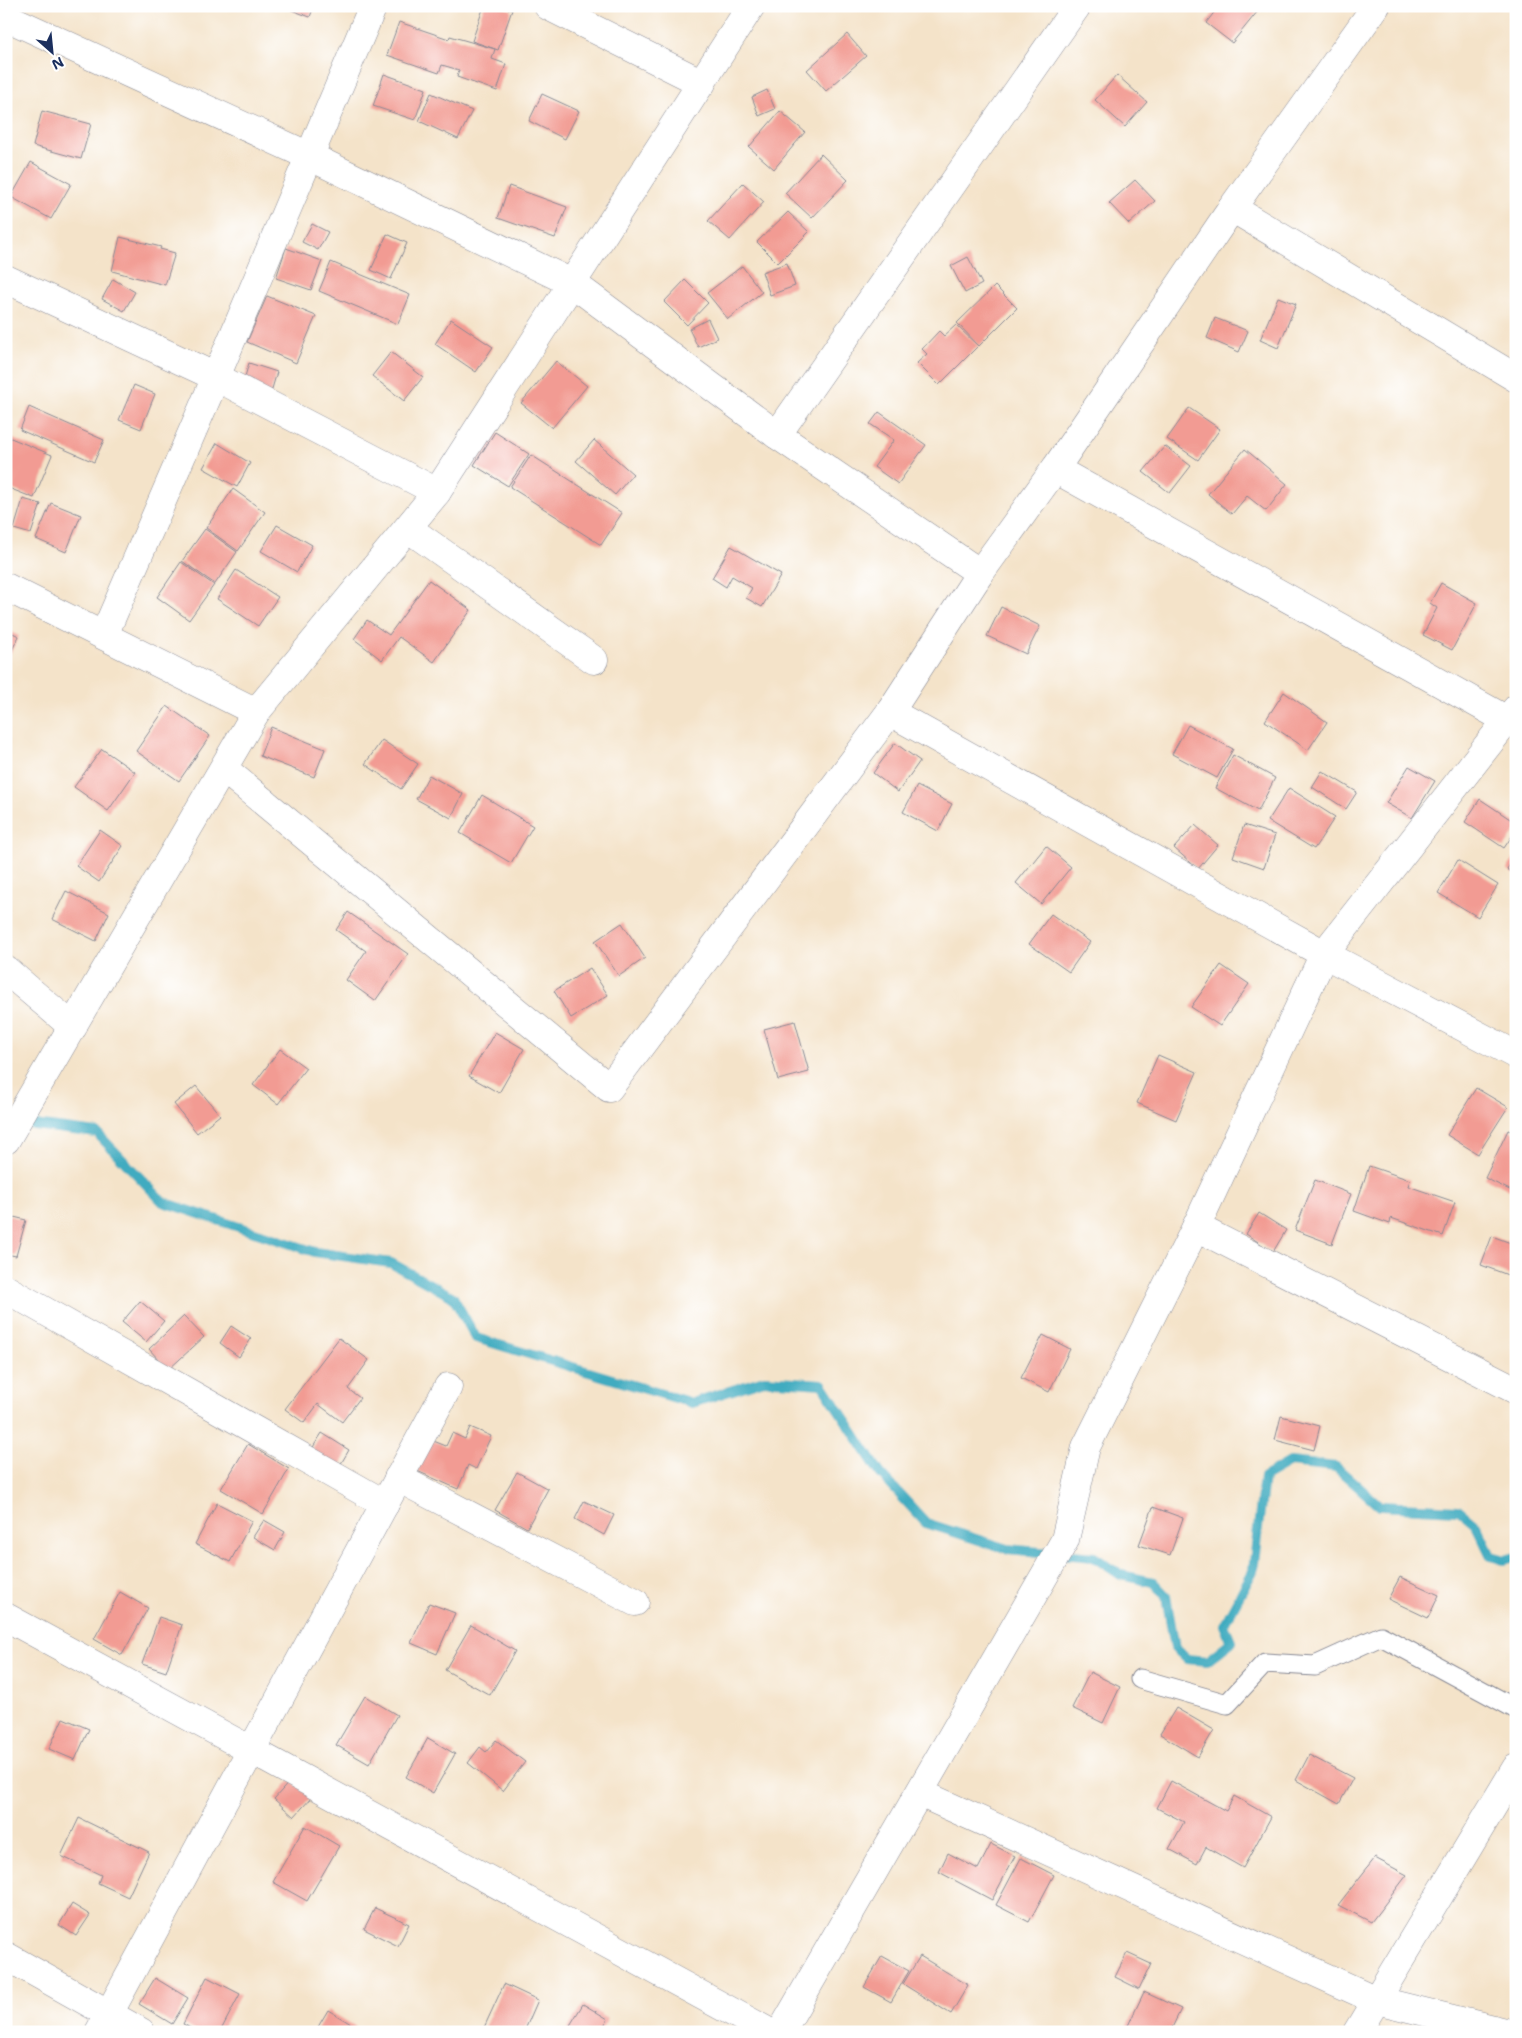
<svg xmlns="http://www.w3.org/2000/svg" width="1522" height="2038" font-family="'Shantell Sans',sans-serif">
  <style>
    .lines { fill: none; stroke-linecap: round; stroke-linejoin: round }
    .stream { stroke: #41abc0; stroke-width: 10 }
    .building { fill: #f29b93 }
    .service-casing { stroke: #888994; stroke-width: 21 }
    .minor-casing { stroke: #888994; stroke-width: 29 }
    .service { stroke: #fff; stroke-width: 19 }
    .minor { stroke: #fff; stroke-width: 28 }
  </style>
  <rect width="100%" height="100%" fill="#fff"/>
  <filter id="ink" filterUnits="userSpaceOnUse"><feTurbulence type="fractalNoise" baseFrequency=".02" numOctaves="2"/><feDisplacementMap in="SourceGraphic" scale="10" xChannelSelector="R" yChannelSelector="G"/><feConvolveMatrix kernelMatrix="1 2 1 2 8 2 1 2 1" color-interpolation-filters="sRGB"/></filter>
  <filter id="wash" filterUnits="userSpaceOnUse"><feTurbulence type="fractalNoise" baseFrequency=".0096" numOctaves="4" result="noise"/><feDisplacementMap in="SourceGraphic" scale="20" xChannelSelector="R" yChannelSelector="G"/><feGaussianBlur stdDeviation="1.12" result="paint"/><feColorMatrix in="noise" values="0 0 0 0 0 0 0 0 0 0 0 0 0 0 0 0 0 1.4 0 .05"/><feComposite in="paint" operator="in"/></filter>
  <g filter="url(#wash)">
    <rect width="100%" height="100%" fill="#f4e3c9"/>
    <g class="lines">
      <path class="stream" d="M19 1119 34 1125 97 1133 163 1202 315 1252 391 1263 453 1297 476 1338 692 1403 764 1380 822 1384 880 1473 926 1523 1007 1549 1094 1557 1121 1575 1153 1582 1166 1596 1175 1648 1187 1659 1207 1661 1231 1642 1224 1625 1253 1571 1264 1477 1290 1462 1336 1467 1380 1506 1458 1510 1476 1525 1491 1556 1504 1560 1516 1557"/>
    </g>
    <g id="blocks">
      <g class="building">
        <path d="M281 6H314L310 17Z"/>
        <path d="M484 6H500L512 10 498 50 472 41Z"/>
        <path d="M1219 6H1262L1232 43 1206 23Z"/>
        <path d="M399 22 449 39 450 36 495 49 492 59 506 64 497 91 457 77 459 70 442 65 439 73 387 55Z"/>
        <path d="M847 34 866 56 826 91 807 70Z"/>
        <path d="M384 74 426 89 415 120 373 106Z"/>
        <path d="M1117 75 1147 102 1125 127 1095 100Z"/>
        <path d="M767 90 775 109 759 116 752 97Z"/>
        <path d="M431 93 472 111 458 139 419 121Z"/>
        <path d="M542 94 579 111 565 139 529 121Z"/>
        <path d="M42 111 91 124 81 159 33 146Z"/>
        <path d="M780 111 805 132 774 169 749 147Z"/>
        <path d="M821 154 848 180 812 218 785 193Z"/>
        <path d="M31 162 71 184 51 219 11 197Z"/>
        <path d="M1135 180 1155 201 1129 224 1109 203Z"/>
        <path d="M743 183 764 202 730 240 708 221Z"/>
        <path d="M509 186 567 207 555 238 498 218Z"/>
        <path d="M788 212 809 232 778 263 757 242Z"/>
        <path d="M312 224 328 232 318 250 302 242Z"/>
        <path d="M387 234 407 243 391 279 371 270Z"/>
        <path d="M120 237 161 247 160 249 175 253 165 285 112 271Z"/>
        <path d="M286 248 322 261 311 290 276 278Z"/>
        <path d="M968 257 982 284 965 293 951 266Z"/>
        <path d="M331 262 410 295 398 324 319 291Z"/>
        <path d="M787 263 795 286 770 295 762 272Z"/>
        <path d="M742 266 762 292 728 319 707 293Z"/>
        <path d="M113 279 135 292 124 311 102 299Z"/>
        <path d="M685 280 708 303 687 325 664 302Z"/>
        <path d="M995 286 1017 308 979 346 957 323Z"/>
        <path d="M267 296 316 316 296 363 247 342Z"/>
        <path d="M1278 297 1296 304 1278 348 1260 340Z"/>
        <path d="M1215 318 1248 331 1239 352 1207 338Z"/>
        <path d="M451 319 493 347 476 372 435 344Z"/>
        <path d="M708 319 717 338 698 347 689 329Z"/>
        <path d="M956 325 978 346 939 385 917 363 927 354 922 349 939 331 944 336Z"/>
        <path d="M391 352 423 377 404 401 372 376Z"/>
        <path d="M556 361 587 386 552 428 521 403Z"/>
        <path d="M249 363 277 372 269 399 241 390Z"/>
        <path d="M134 385 155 394 141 429 119 420Z"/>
        <path d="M29 407 104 440 94 462 20 430Z"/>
        <path d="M1189 408 1220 429 1198 460 1167 439Z"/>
        <path d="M879 412 926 445 898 484 874 467 894 440 870 424Z"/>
        <path d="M495 432 529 454 508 486 474 465Z"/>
        <path d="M6 436 52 455 34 498 6 487Z"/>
        <path d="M594 440 633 474 615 495 576 461Z"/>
        <path d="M217 443 250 463 237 487 203 468Z"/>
        <path d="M1165 446 1191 466 1170 493 1143 472Z"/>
        <path d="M1245 449 1287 484 1266 511 1247 496 1232 514 1208 494Z"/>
        <path d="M531 455 622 513 601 545 510 487Z"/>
        <path d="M233 489 265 512 238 551 206 528Z"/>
        <path d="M23 499 41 504 31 534 14 529Z"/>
        <path d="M51 503 81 515 66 552 36 539Z"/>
        <path d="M277 525 312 545 297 572 261 551Z"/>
        <path d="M205 529 237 552 215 584 182 561Z"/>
        <path d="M731 546 781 575 762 607 746 598 752 588 732 576 726 587 712 578Z"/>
        <path d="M181 562 214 585 189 620 157 597Z"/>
        <path d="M236 570 278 597 258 626 217 599Z"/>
        <path d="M429 580 471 610 434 662 399 637 382 660 354 639 367 620 389 635Z"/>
        <path d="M1441 583 1477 603 1452 650 1423 635 1437 608 1430 603Z"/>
        <path d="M1001 607 1040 626 1026 654 987 636Z"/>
        <path d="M6 630 19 636 6 662Z"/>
        <path d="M1284 692 1327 722 1308 750 1265 721Z"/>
        <path d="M167 706 210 736 179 781 136 751Z"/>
        <path d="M1188 725 1233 749 1217 778 1172 754Z"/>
        <path d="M271 727 325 749 314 777 260 756Z"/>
        <path d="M382 740 418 764 401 789 365 764Z"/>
        <path d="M895 743 920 761 898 792 873 773Z"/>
        <path d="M102 749 135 772 108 811 74 787Z"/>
        <path d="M1233 755 1275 778 1258 811 1215 788Z"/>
        <path d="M1409 766 1435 781 1412 818 1386 803Z"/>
        <path d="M1322 771 1357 792 1346 809 1312 787Z"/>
        <path d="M429 775 463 794 451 818 416 799Z"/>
        <path d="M917 786 952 804 938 831 903 812Z"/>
        <path d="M1289 788 1335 817 1314 849 1268 821Z"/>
        <path d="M482 795 533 826 511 863 460 833Z"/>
        <path d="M1480 799 1516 823V830L1504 848 1465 822Z"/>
        <path d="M1195 825 1218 845 1198 869 1174 848Z"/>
        <path d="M1244 825 1275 835 1264 868 1233 857Z"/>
        <path d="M100 830 123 846 99 882 76 866Z"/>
        <path d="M1046 846 1071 867 1041 904 1016 883Z"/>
        <path d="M1516 855V875L1507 869Z"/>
        <path d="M1458 860 1498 885 1478 917 1438 893Z"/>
        <path d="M66 891 109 913 96 941 52 919Z"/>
        <path d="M348 912 408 954 375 1001 346 980 366 951 336 930Z"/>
        <path d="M1051 914 1090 942 1069 972 1029 944Z"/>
        <path d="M622 923 645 958 619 976 595 941Z"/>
        <path d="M1221 965 1249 984 1220 1026 1191 1007Z"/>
        <path d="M590 968 608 995 571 1018 554 991Z"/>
        <path d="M795 1021 809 1072 778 1080 764 1029Z"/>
        <path d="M495 1032 524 1049 499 1093 469 1076Z"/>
        <path d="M280 1049 306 1068 278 1104 253 1085Z"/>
        <path d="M1158 1055 1197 1072 1176 1120 1137 1103Z"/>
        <path d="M196 1086 220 1115 197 1133 174 1104Z"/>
        <path d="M1476 1088 1508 1107 1478 1154 1447 1135Z"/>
        <path d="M1508 1130 1516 1133V1193L1485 1178Z"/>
        <path d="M1369 1166 1410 1180 1408 1186 1455 1202 1443 1236 1391 1218 1390 1224 1354 1211Z"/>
        <path d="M1315 1180 1351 1194 1332 1244 1295 1230Z"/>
        <path d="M1259 1213 1286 1230 1273 1252 1246 1234Z"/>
        <path d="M6 1215 26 1220 16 1256 6 1254Z"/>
        <path d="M1492 1236 1516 1245V1278L1481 1265Z"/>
        <path d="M140 1301 164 1321 146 1342 122 1322Z"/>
        <path d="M184 1316 204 1337 168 1370 149 1349Z"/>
        <path d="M231 1326 251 1339 239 1357 220 1343Z"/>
        <path d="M1043 1335 1070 1349 1049 1392 1021 1378Z"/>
        <path d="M339 1338 369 1360 348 1389 360 1398 342 1422 318 1404 304 1423 285 1409Z"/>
        <path d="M1281 1416 1320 1426 1314 1450 1275 1440Z"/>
        <path d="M470 1427 491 1436 476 1469 468 1465 458 1489 417 1471 431 1440 446 1446 452 1433 465 1439Z"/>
        <path d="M322 1433 349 1450 336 1472 308 1455Z"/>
        <path d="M248 1444 289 1469 263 1514 221 1489Z"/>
        <path d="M517 1472 548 1489 527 1528 495 1510Z"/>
        <path d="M584 1501 614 1515 604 1535 575 1519Z"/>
        <path d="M217 1503 252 1521 230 1562 195 1544Z"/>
        <path d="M1153 1507 1183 1518 1170 1555 1139 1545Z"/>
        <path d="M264 1520 285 1532 275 1550 253 1537Z"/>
        <path d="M1400 1577 1439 1595 1428 1618 1388 1599Z"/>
        <path d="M120 1592 148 1608 122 1655 94 1639Z"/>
        <path d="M429 1603 455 1613 437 1654 411 1643Z"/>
        <path d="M159 1617 182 1625 166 1672 142 1664Z"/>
        <path d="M471 1625 515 1651 490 1695 445 1670Z"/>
        <path d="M1090 1672 1120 1687 1103 1723 1072 1708Z"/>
        <path d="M365 1696 397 1715 369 1764 336 1745Z"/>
        <path d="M1176 1708 1214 1730 1198 1757 1160 1734Z"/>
        <path d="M63 1718 89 1729 75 1760 49 1749Z"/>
        <path d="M428 1738 455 1754 433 1793 406 1777Z"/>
        <path d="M496 1740 525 1762 503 1791 468 1763 480 1747 486 1752Z"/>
        <path d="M1309 1755 1353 1778 1339 1804 1296 1780Z"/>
        <path d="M291 1780 311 1798 294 1817 274 1799Z"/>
        <path d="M1171 1781 1226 1811 1234 1796 1271 1817 1243 1868 1206 1847 1197 1864 1169 1849 1184 1822 1157 1808Z"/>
        <path d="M79 1818 149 1852 128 1897 98 1883 101 1875 61 1856Z"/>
        <path d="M305 1826 339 1846 307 1901 273 1882Z"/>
        <path d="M991 1844 1015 1856 992 1900 939 1872 948 1853 978 1869Z"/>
        <path d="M1021 1858 1054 1875 1029 1922 996 1905Z"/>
        <path d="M1375 1858 1407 1875 1371 1922 1338 1905Z"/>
        <path d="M72 1904 90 1915 76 1936 59 1925Z"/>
        <path d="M375 1908 409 1924 398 1946 364 1929Z"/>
        <path d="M1127 1953 1151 1964 1139 1989 1115 1977Z"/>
        <path d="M882 1956 909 1971 891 2002 864 1987Z"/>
        <path d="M920 1956 968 1985 951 2014 903 1984Z"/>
        <path d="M207 1977 240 1994 220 2032H198L183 2024Z"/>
        <path d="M155 1978 188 1998 172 2024 139 2004Z"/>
        <path d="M504 1984 538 2000 524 2032H482Z"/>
        <path d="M1144 1992 1181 2009 1170 2032H1125Z"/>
        <path d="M583 2004 608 2019 600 2032H566Z"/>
        <path d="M328 2010 356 2027 353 2032H315Z"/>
      </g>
    </g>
  </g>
  <g filter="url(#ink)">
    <use href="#blocks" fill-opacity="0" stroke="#888994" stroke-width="1"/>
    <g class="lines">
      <g class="service-casing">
        <path id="service" d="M1140 1679 1227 1704 1265 1663 1315 1666 1381 1636 1516 1709"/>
      </g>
      <g class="minor-casing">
        <g id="minor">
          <path d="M548 6 702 83"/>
          <path d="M6 17 309 156 572 283 777 435 980 573"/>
          <path d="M1232 208 1516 378"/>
          <path d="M6 279 216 377 437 492"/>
          <path d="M777 435 1077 6"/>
          <path d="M1055 469 1516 725"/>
          <path d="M409 529 594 660"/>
          <path d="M6 587 256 712"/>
          <path d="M104 635 216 377 373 6"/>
          <path d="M890 712 1324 954 1516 1055"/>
          <path d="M224 769 609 1088 890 712 980 573 1055 469 1232 208 1376 6"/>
          <path d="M6 970 73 1027"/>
          <path d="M6 1140 256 712 437 492 751 6"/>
          <path d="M1196 1227 1516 1390"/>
          <path d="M6 1289 385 1504"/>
          <path d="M398 1478 635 1602"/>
          <path d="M6 1617 769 2032"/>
          <path d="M920 1793 1376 2000 1506 2032"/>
          <path d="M6 1956 141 2032"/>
          <path d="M99 2032 448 1387"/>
          <path d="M781 2032 1065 1540 1086 1447 1196 1227 1324 954 1516 709"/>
          <path d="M1357 2032 1516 1768"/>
        </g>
      </g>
      <use href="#service" class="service"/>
      <use href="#minor" class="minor"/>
    </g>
  </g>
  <rect width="1522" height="2038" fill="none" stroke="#fff" stroke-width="25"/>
  <g transform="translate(52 52) rotate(153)" stroke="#ffffff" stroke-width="4" paint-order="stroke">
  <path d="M0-4L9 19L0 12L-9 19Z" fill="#1b2f5e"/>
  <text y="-8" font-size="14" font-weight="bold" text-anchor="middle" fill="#1b2f5e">N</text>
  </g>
</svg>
